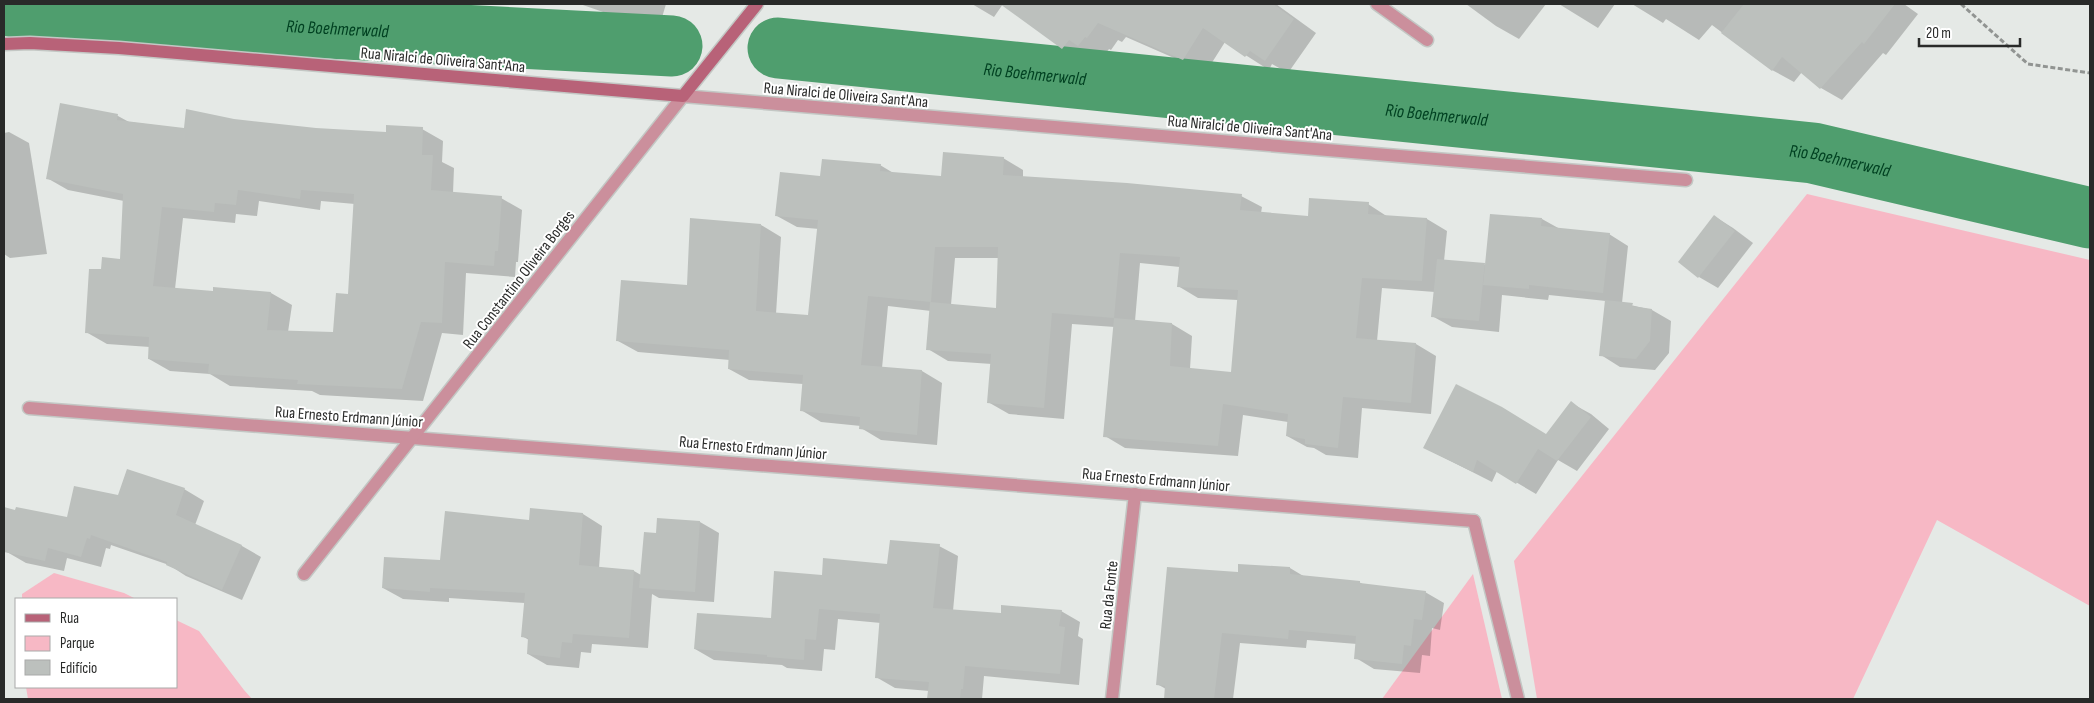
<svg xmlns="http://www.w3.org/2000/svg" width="2094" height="703" font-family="'Sofia Sans Condensed',sans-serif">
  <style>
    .green { fill: #f7b8c5 }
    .shadow { fill: #0003; fill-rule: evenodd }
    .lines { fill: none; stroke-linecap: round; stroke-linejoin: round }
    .river { stroke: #4f9e6e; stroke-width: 61 }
    .building { fill: #bcc0bd; fill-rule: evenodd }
    .lane-casing { stroke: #c3c7c4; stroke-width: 15 }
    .street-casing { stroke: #c3c7c4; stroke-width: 15 }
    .secondary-casing { stroke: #c3c7c4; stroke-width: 15 }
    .path { stroke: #919492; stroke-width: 3; stroke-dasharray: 5 2.5; stroke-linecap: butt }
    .lane { stroke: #cb8f9c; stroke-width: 12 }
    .street { stroke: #cb8f9c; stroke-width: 12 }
    .secondary { stroke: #b86278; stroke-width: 12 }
    .labels { text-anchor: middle; stroke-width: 4; stroke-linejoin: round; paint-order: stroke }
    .street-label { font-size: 16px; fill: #292a29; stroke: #fff }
    .water-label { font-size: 18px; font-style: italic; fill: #004121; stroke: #fff }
  </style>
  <rect width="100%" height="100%" fill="#e5e9e6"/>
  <g class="green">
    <path d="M1807 194 2090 260V606L1937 520 1853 699H1537L1514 561Z"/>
    <path d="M54 573 124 593 136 599H22V594Z"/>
    <path d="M1473 574 1502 699H1382Z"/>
    <path d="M176 620 199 631 244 690 252 699H28L26 687H176Z"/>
  </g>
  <g class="shadow">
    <path d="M580 4H666L658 31Z"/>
    <path d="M972 4H1276L1316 33 1288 73 1272 64 1269 70 1225 42 1206 72 1126 37 1122 42 1118 40 1111 50 1109 49 1102 58 1093 52 1086 61 1063 48 1003 4 994 17Z"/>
    <path d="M1466 4H1546L1519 39 1496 26Z"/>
    <path d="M1559 4H1615L1598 28Z"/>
    <path d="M1632 4H1904L1918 14 1886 55 1883 53 1842 100 1821 88 1802 72 1794 82 1772 70 1712 25 1699 40 1666 19 1663 23Z"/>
    <path d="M61 104 118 116 129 122 185 129 234 120 316 129 387 134 422 129 443 141 442 162 454 168 453 193 501 198 522 210 518 262H516L515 277 466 273 463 335 442 333 423 401 320 395 312 391 230 386 210 374 170 371 149 359 150 347 107 344 86 332 103 270 122 260 124 201 68 190 47 178ZM259 201 320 210 321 201 355 204 349 295 334 333 288 332 292 305 271 293 214 292 175 289 183 218 235 223 236 214 257 216Z"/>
    <path d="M9 132 29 143 47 254 10 258 4 254V133Z"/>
    <path d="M1003 158 1023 170V178L1241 196 1262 207 1261 213 1309 217 1368 204 1388 217 1427 219 1447 231 1444 261 1486 265 1542 219 1560 229 1609 234 1628 246 1622 303 1652 310 1671 321 1669 353 1655 370 1620 367 1601 355 1606 301 1549 295 1548 300 1502 295 1499 332 1452 327 1432 316 1435 292 1382 288 1377 341 1416 344 1436 356 1431 414 1362 408 1358 458 1326 455 1314 448 1307 447 1287 436 1288 422 1243 415 1238 456 1125 448 1105 436 1115 327 1072 324 1064 419 1009 414 988 402 992 364 948 361 928 349 931 311 888 306 882 368 922 371 942 383 937 445 881 440 861 428V426L821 422 801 410 803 384 749 380 729 369 730 360 638 352 618 341 688 287 761 225 781 237 776 314 809 317 819 229 797 227 777 216 822 177 880 165 895 174 942 177ZM955 258H999L997 309 951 305ZM1140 263 1180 267 1178 286 1198 298 1238 300 1232 373 1190 369 1192 336 1172 324 1135 321Z"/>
    <path d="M1714 216 1733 228 1753 243 1718 288 1699 277Z"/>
    <path d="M1571 403 1591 414 1609 429 1577 471 1558 460 1536 494 1497 471 1492 482 1425 448 1547 435Z"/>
    <path d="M184 489 204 501 195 525 242 546 261 557 242 600 186 576 169 565 111 545 110 549 106 548 101 567 67 558 64 571 26 563 7 552V550L4 548V509L68 519 119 496Z"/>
    <path d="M531 509 583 514 602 526 599 568 634 571 641 575 657 534 658 519 700 522 719 533 714 602 659 598 652 594 648 648 592 644 591 653 581 652 579 668 547 665 528 654 529 640 522 636 525 603 449 598V602L403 599 383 588 530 521Z"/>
    <path d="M939 546 958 556 953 611 1002 615 1061 611 1080 622 1078 636 1083 639 1079 685 984 676 982 699H928L929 691 895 688 876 677 881 623 838 619 835 650 824 649 822 671 787 668 782 665 714 660 695 649 772 619 823 576 888 566Z"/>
    <path d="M1239 565 1290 568 1305 577 1359 582 1364 585 1425 592 1444 603 1440 630 1432 628 1430 656 1422 655 1420 673 1374 669 1356 658 1357 644 1307 640 1306 648 1240 643 1233 699H1165L1166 689 1157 684 1239 574Z"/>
  </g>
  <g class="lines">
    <g class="river">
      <path id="s1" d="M4 4 36 13 672 46"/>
      <path id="s2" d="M778 48 1813 153 2090 218"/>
    </g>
  </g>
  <g class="building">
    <path d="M1000 4H1273L1294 19 1265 61 1250 51 1245 57 1203 28 1183 60 1098 23 1087 38 1085 37 1078 46 1069 40 1062 49Z"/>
    <path d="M1744 4H1895L1864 44 1862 42 1820 89 1782 57 1772 71 1721 33Z"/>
    <path d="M60 103 118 114 117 120 184 128 186 109 234 119 316 128 386 132V125L423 127 422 155H433L431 190 502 196 498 251H495L494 266 445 262 442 323 421 322 402 389 297 384 298 380 208 374 209 364 148 359 149 337 85 333 89 269H101L102 257 120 259 123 194 46 179ZM238 190 300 199 301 190 354 194 348 294 336 293 333 332 267 330 271 292 213 287V291L153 286 162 207 214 212 215 203 236 205Z"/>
    <path d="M943 152 1004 157 1003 175 1127 183 1242 194 1240 210 1308 216 1309 198 1369 202 1368 214 1427 218 1422 281 1362 278 1356 338 1416 343 1411 403 1343 397 1338 448 1305 444V439L1286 436 1288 414 1223 404 1218 446 1103 437 1114 318 1172 323 1170 366 1231 372 1238 290 1177 287 1180 257 1120 253 1114 318 1052 313 1044 408 987 403 991 354 926 350 930 302 996 308 998 247H935L931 302 868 296 861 365 922 370 917 435 859 429 860 417 800 411 803 375 728 369 729 350 616 341 621 280 687 285 690 218 761 224 756 311 808 315 818 220 775 216 780 172 820 176 822 159 881 164 880 171 941 176Z"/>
    <path d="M1490 214 1542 218 1541 226 1610 233 1603 293 1529 285V289L1483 285Z"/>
    <path d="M1714 215 1735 231 1698 278 1678 262Z"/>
    <path d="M1437 259 1485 263 1479 321 1431 317Z"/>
    <path d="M1605 300 1633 303 1632 306 1652 309 1650 341 1636 359 1599 356Z"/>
    <path d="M1456 384 1502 407 1546 434 1571 401 1591 417 1557 461 1538 449 1516 484 1477 460 1473 472 1423 448Z"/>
    <path d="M127 469 185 488 176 515 242 545 222 590 166 565 167 562 91 535 90 539 87 538 81 557 48 548 45 561 4 552V507L15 510 16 507 67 517 74 486 118 495Z"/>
    <path d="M530 508 583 513 579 565 634 570 629 638 573 634 572 643 562 642 560 658 527 654 528 638 521 637 525 593 430 588V592L382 588 384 557 440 560 445 511 529 520Z"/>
    <path d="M657 518 700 521 695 592 639 588 644 532 656 533Z"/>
    <path d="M890 540 940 544 933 608 1001 613V605L1062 610 1059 626 1065 627 1060 674 965 666 963 689H961L960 699H927L929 682 875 678 880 614 819 609 816 640 805 639 804 660 767 657V655L694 649 697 613 771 618 774 571 822 575 823 558 887 564Z"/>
    <path d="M1238 564 1290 567V574L1360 581V583L1426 591 1422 620 1414 619 1411 646 1404 645 1402 664 1354 659 1356 636 1289 630 1288 639 1222 633 1214 699H1164L1165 686 1156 685 1167 567 1238 572Z"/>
  </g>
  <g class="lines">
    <g class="lane-casing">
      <path id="lane" d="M1474 521 1518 699"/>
    </g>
    <g class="street-casing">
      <g id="street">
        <path d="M1377 4 1427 40"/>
        <path d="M29 408 1474 521"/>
        <path d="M304 574 683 96 1686 180"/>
        <path d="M1112 699 1135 494"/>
      </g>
    </g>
    <g class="secondary-casing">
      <path id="secondary" d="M4 44 30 43 119 48 683 96 757 4"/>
    </g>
    <path class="path" d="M1961 4 2028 64 2090 73"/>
    <use href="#lane" class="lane"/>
    <use href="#street" class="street"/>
    <use href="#secondary" class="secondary"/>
  </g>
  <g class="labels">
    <g class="street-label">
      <text transform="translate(443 59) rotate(5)" y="6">Rua Niralci de Oliveira Sant'Ana</text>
      <text transform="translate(846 94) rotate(5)" y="6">Rua Niralci de Oliveira Sant'Ana</text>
      <text transform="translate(1250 127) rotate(5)" y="6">Rua Niralci de Oliveira Sant'Ana</text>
      <text transform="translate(518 279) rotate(-52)" y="6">Rua Constantino Oliveira Borges</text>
      <text transform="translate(349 416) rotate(4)" y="6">Rua Ernesto Erdmann Júnior</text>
      <text transform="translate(753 447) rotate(5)" y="6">Rua Ernesto Erdmann Júnior</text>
      <text transform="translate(1156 479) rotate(5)" y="6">Rua Ernesto Erdmann Júnior</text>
      <text transform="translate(1108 595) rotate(-84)" y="6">Rua da Fonte</text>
    </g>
    <g class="water-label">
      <text dy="6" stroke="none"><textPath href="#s1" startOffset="335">Rio Boehmerwald</textPath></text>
      <text dy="6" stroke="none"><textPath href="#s2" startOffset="258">Rio Boehmerwald</textPath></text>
      <text dy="6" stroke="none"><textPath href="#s2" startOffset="662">Rio Boehmerwald</textPath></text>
      <text dy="6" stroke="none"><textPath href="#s2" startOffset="1068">Rio Boehmerwald</textPath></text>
    </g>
  </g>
  <rect width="2094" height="703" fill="none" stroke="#292a29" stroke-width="10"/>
  <rect x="15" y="598" width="162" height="90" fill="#ffffff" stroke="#a9aaa9"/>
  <rect x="25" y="614" width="25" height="8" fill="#b86278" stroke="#a9aaa9"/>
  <text x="60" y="623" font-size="15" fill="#292a29">Rua</text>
  <rect x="25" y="636" width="25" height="15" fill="#f7b8c5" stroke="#a9aaa9"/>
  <text x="60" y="648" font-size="15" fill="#292a29">Parque</text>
  <rect x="25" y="660" width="25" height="15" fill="#bcc0bd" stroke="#a9aaa9"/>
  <text x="60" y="673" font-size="15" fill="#292a29">Edifício</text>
  <path d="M1919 38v8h101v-8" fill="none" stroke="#292a29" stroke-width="2.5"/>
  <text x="1926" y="38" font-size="15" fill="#292a29" stroke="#ffffff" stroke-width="4" paint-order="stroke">20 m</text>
</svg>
